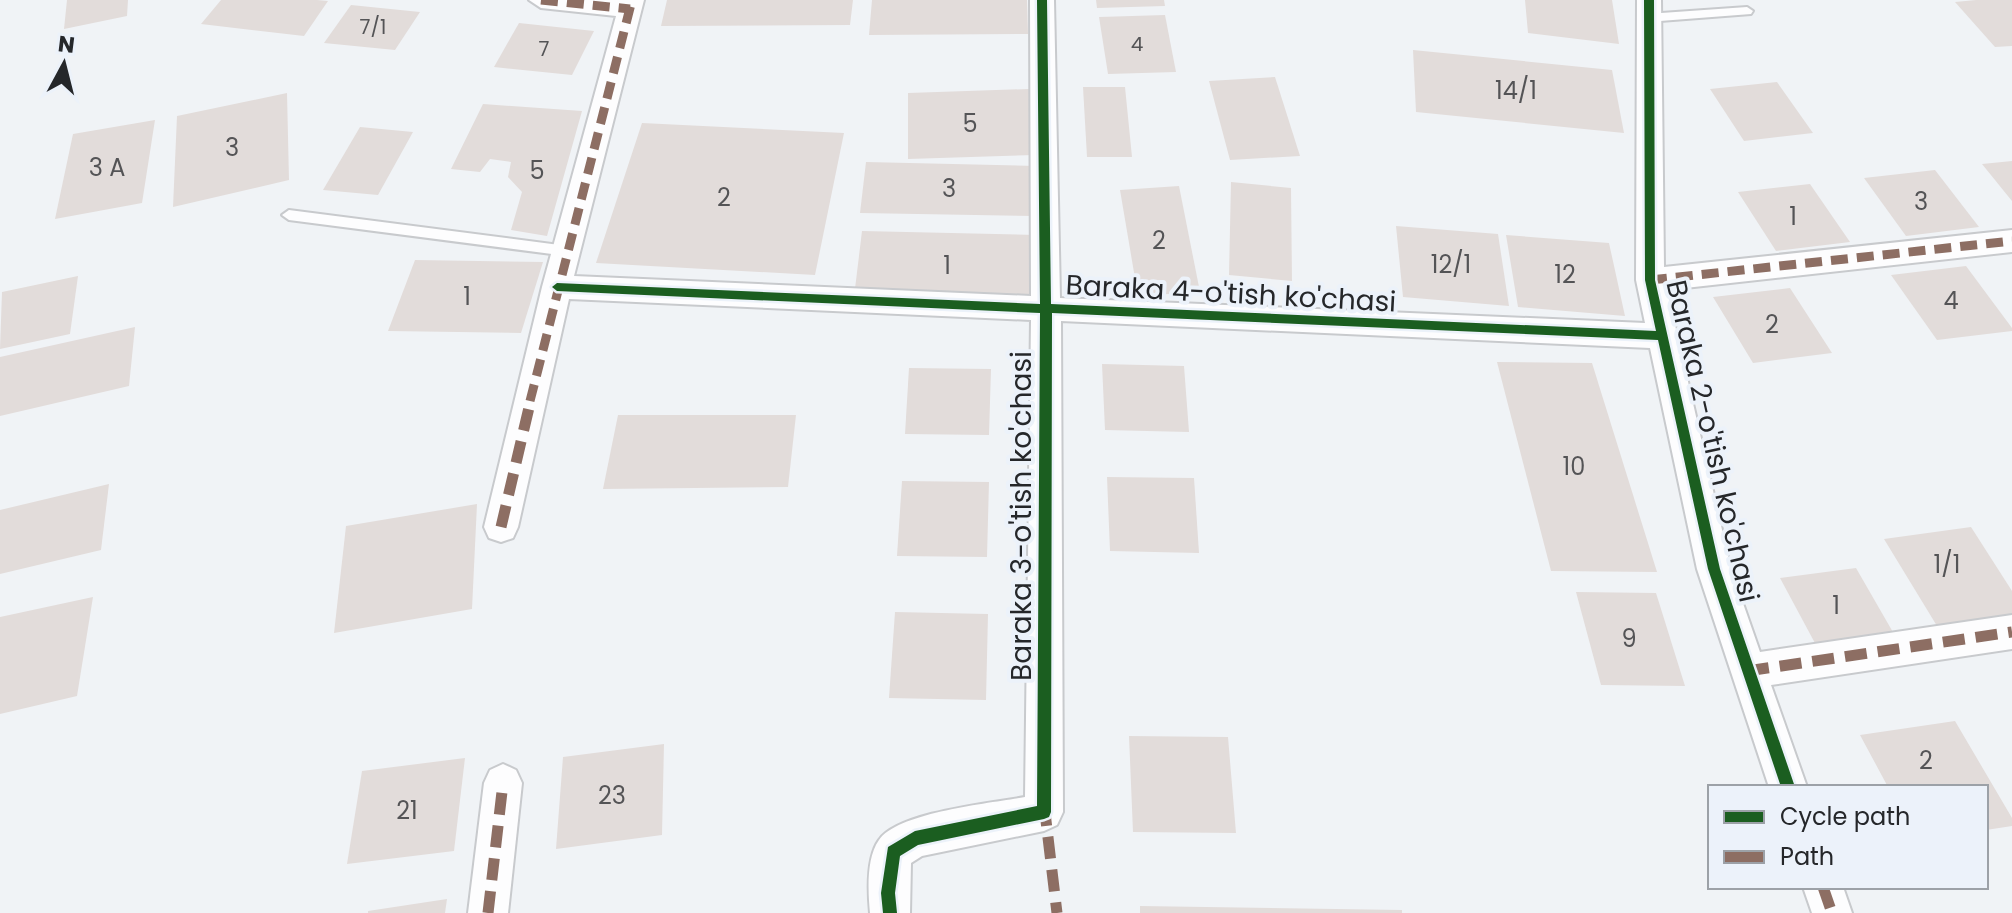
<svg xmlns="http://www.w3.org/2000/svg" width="2012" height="913" font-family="Poppins,sans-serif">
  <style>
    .building { fill: #e2dcda }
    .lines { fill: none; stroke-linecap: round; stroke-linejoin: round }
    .service-casing { stroke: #c8cacd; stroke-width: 4 }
    .minor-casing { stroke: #c8cacd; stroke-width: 4 }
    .service { fill: #fdfdfe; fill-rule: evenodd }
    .minor { fill: #fdfdfe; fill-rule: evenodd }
    .quiet-far1 { stroke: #8d6e63; stroke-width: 9; stroke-dasharray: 17 9; stroke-linecap: butt }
    .quiet { stroke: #8d6e63; stroke-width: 11; stroke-dasharray: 22 11; stroke-linecap: butt }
    .cycleway-casing { stroke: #ecf2fa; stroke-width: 5 }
    .cycleway { fill: #1b5e20; fill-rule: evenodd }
    .labels { text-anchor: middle; stroke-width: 8; stroke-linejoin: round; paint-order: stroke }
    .far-number-label { font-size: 20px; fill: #545456 }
    .number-label { font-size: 24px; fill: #545456 }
    .street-label { font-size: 28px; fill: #25272a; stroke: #ecf2fa }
  </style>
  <rect width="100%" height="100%" fill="#f0f3f6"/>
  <g class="building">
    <path d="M67 0H128L127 16 64 29Z"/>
    <path d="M221 0H317L328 1 304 36 201 24Z"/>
    <path d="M667 0H853L850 25 661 26Z"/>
    <path d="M872 0H1027L1028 34 869 35Z"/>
    <path d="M1096 0H1164L1165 6 1097 8Z"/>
    <path d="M1525 0H1612L1619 44 1528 33Z"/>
    <path d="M1976 0H2012V46L1995 47 1955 2Z"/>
    <path d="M351 5 420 12 395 50 324 43Z"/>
    <path d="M1165 15 1176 72 1108 74 1099 17Z"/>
    <path d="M519 23 594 31 572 75 494 67Z"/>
    <path d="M1413 50 1612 70 1624 133 1416 112Z"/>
    <path d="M1275 77 1300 156 1230 160 1209 81Z"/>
    <path d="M1777 82 1813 133 1744 141 1710 89Z"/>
    <path d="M1083 87H1125L1132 157H1087Z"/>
    <path d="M1029 89 1035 155 908 159V93Z"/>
    <path d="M287 93 289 180 173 207 177 116Z"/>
    <path d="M483 104 582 111 547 236 511 230 522 192 508 177 511 162 490 159 480 172 451 169Z"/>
    <path d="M155 120 142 203 55 219 73 134Z"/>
    <path d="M642 123 844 133 815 275 596 263Z"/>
    <path d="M360 127 413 132 378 195 323 190Z"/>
    <path d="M2012 161V201L1982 164Z"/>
    <path d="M866 162 1036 166 1035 216 860 213Z"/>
    <path d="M1935 170 1979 227 1906 236 1864 178Z"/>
    <path d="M1231 182 1291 188 1292 281 1229 275Z"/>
    <path d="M1810 184 1850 242 1776 251 1738 192Z"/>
    <path d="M1179 186 1200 292 1138 296 1120 190Z"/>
    <path d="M1396 226 1498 234 1509 306 1403 297Z"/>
    <path d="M862 231 1036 235 1035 301 854 297Z"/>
    <path d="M1506 235 1609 243 1625 316 1518 307Z"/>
    <path d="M415 260 543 262 521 333 388 331Z"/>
    <path d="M1966 266 2012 328V331L1937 340 1891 275Z"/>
    <path d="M78 276 70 334 0 349 2 292Z"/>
    <path d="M1790 288 1832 353 1753 363 1713 297Z"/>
    <path d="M135 327 129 386 0 416V357Z"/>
    <path d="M1497 362 1592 363 1657 572 1551 571Z"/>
    <path d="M1102 364 1184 366 1189 432 1105 430Z"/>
    <path d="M909 368 991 369 989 435 905 434Z"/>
    <path d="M618 415H796L788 487 603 489Z"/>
    <path d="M1107 477 1194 478 1199 553 1110 551Z"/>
    <path d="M902 481 989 482 987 557 897 556Z"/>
    <path d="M109 484 101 550 0 574V510Z"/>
    <path d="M477 504 472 609 334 633 346 526Z"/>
    <path d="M1971 527 2012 591V616L1937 626 1884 539Z"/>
    <path d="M1856 568 1894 634 1816 645 1780 578Z"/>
    <path d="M1576 592 1656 593 1685 686 1601 685Z"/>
    <path d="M93 597 77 696 0 714V617Z"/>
    <path d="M895 612 988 614 986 700 889 698Z"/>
    <path d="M1955 721 2012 818V826L1986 830V787H1888L1860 735Z"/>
    <path d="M1129 736 1228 737 1236 833 1133 832Z"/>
    <path d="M664 744 662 835 556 849 563 757Z"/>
    <path d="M465 758 454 851 347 864 362 771Z"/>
    <path d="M447 899 445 913H368V911Z"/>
    <path d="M1140 906 1402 910V913H1140Z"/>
  </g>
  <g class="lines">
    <g class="service-casing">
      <g id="service">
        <path d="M1747 7 1753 11 1751 14 1647 22 1641 18 1647 14Z"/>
        <path d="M289 210 567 246 574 251 567 256 289 220 282 215Z"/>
      </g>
    </g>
    <g class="minor-casing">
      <g id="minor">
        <path d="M529 0H644L574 276 1031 296 1030 0H1054L1060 298 1645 323 1636 280 1637 0H1661L1664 267 2012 230V252L1667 290 1731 569 1760 652 2012 615V649L1771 685 1807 787H1769L1697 569 1650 348 1061 321 1063 812 1057 825 1044 831 922 856 911 863 910 913H870C868 892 866 858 879 840 898 812 992 803 1025 797L1031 320 569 299 518 527 513 538 501 542 489 538 484 527 542 287 616 16 541 8Z"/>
        <path d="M503 764 516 770 522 783 508 913H468L484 783 490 770Z"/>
        <path d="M1803 887H1843L1852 913H1812Z"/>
      </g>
    </g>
    <use href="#service" class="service"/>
    <use href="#minor" class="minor"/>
    <g class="quiet-far1">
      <path d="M541 0 630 9"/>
      <path d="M1650 280 2012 241"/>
      <path d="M530 401 632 0"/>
    </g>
    <g class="quiet">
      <path d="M501 527 531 399"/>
      <path d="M1747 671 2012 632"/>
      <path d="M1044 804 1057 913"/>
      <path d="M1823 887 1832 913"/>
      <path d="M488 913 503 783"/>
    </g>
    <g class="cycleway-casing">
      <path id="cycleway" d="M1037 0H1047L1051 304 1656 331 1645 280 1644 0H1654L1655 280 1720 569 1795 787H1781L1708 569 1658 340 1052 313 1051 812 1049 817 1044 819 918 845 900 856 895 893 897 913H883L881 893 888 847 915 831 1037 806 1040 313 557 291 552 287 557 283 1040 304Z"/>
    </g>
    <use href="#cycleway" class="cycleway"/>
  </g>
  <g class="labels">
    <g class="far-number-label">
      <text x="373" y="34">7/1</text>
      <text x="1137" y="51">4</text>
      <text x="544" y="56">7</text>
    </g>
    <g class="number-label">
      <text x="1516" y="99">14/1</text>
      <text x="970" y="132">5</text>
      <text x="232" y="156">3</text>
      <text x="107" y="176">3 A</text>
      <text x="537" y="179">5</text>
      <text x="949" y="197">3</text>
      <text x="724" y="206">2</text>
      <text x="1921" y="210">3</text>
      <text x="1793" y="225">1</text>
      <text x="1159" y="249">2</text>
      <text x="1451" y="273">12/1</text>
      <text x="947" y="274">1</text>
      <text x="1565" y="283">12</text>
      <text x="467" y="305">1</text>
      <text x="1951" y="309">4</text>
      <text x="1772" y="333">2</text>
      <text x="1574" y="475">10</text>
      <text x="1947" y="573">1/1</text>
      <text x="1836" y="614">1</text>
      <text x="1629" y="647">9</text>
      <text x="1926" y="769">2</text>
      <text x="612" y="804">23</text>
      <text x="407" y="819">21</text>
    </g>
    <g class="street-label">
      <text transform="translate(1231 293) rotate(3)" y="10">Baraka 4-o'tish ko'chasi</text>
      <text transform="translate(1713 441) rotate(77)" y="10">Baraka 2-o'tish ko'chasi</text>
      <text transform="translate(1021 516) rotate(-90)" y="10">Baraka 3-o'tish ko'chasi</text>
    </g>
  </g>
  <rect x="1708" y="785" width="280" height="104" fill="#ecf2fa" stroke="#9ca1a7" stroke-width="2"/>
  <rect x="1724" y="811" width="40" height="12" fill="#1b5e20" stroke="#9ca1a7" stroke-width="2"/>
  <text x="1780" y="825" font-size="24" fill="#25272a">Cycle path</text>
  <rect x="1724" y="851" width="40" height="12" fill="#8d6e63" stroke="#9ca1a7" stroke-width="2"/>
  <text x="1780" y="865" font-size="24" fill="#25272a">Path</text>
  <g transform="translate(64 64) rotate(7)" stroke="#ecf2fa" stroke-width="6" paint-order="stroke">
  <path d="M0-6L14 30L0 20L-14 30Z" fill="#25272a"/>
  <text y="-12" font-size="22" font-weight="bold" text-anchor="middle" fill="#25272a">N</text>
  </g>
</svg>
